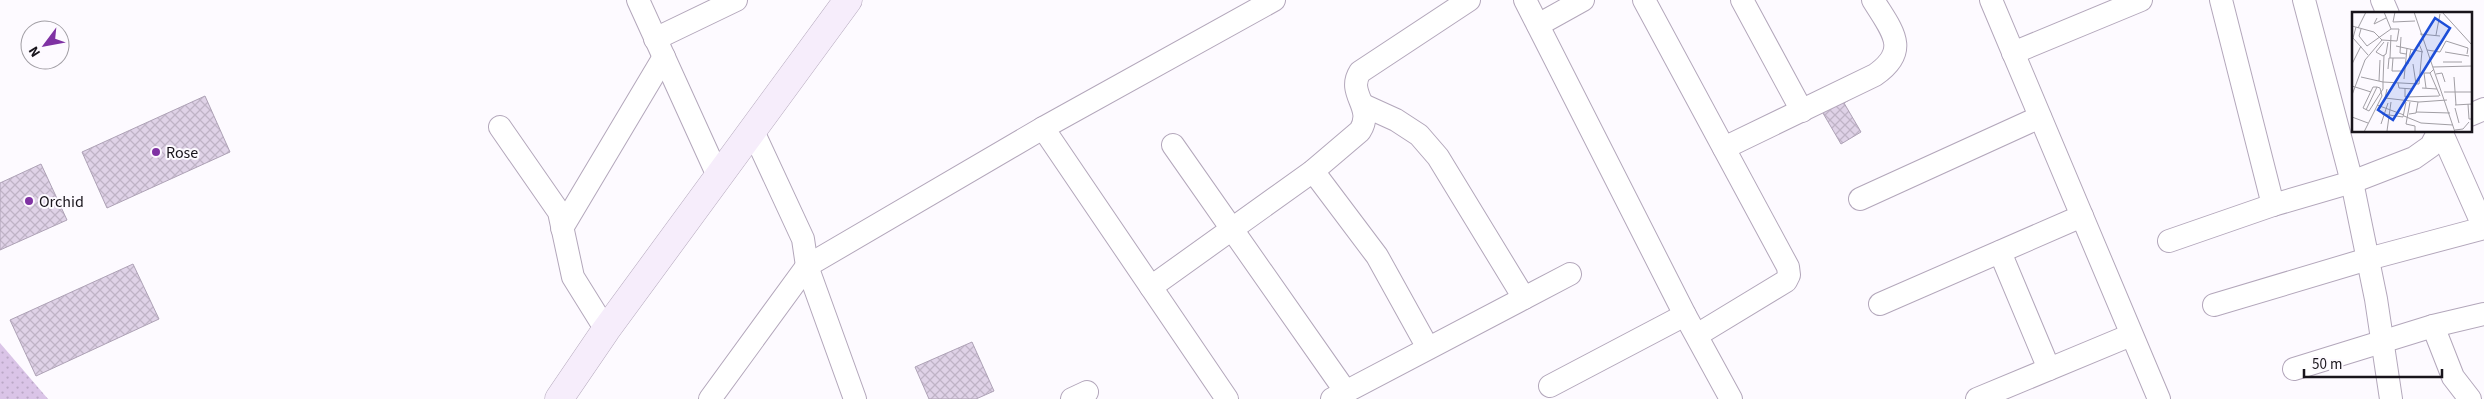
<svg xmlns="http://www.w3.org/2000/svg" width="2484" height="399" font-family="'Source Sans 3',sans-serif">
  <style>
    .garden { fill: url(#garden-dots) }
    .building { fill: url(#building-cross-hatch); stroke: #aea2b6 }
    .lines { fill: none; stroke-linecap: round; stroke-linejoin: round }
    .street-casing { stroke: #b3a7bb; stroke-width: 24 }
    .secondary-casing { stroke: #b3a7bb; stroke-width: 29 }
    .street { stroke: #fff; stroke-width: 22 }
    .secondary { stroke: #f6edfb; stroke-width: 28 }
    .poi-dot { fill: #7f32a3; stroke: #fdfaff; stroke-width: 2 }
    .labels { text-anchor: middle; stroke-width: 4; stroke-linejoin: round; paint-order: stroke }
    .poi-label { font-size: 16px; fill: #18141b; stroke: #fdfaff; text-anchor: start }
    .inset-road { fill: none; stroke: #a19ea4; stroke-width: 1 }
    .view { fill: #1d4ed8; fill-opacity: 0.15; stroke: #1d4ed8; stroke-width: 2.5 }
    .inset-edge { fill: none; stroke: #18141b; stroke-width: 2.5 }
  </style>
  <defs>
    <pattern id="garden-dots" width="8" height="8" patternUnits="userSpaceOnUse" patternTransform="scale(1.25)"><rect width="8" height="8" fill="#dac4e7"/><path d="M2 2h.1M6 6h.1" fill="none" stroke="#baa8c6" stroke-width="1.8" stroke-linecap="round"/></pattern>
    <pattern id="building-cross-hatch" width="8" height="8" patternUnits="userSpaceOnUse" patternTransform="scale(1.25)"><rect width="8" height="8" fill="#dfd2e7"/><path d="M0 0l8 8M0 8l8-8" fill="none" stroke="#bfb3c6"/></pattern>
  </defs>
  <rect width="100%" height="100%" fill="#fdfaff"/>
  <path class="garden" d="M0 343 48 399H0Z"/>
  <g class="building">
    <path d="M205 96 230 152 107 208 82 152Z"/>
    <path d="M1849 100 1844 103 1861 132 1841 144 1820 108Z"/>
    <path d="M41 164 67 220 0 250V183Z"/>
    <path d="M133 264 159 319 36 376 10 320Z"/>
    <path d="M972 342 994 391 976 399H929L915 367Z"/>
  </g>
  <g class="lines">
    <g class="street-casing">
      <g id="street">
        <path d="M638 0 718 176"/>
        <path d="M1525 0 1685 315 1731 399"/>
        <path d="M1644 0 1788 267 1789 275 1786 281 1697 335"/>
        <path d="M1742 0 1802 111"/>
        <path d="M1991 0 2159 399"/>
        <path d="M2221 0 2273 205"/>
        <path d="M2304 0 2352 182 2376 299 2391 399"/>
        <path d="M2382 0 2388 14"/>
        <path d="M1538 25 1583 0"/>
        <path d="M655 39 736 0"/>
        <path d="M2013 53 2141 0"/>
        <path d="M1363 105 1396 120 1419 135 1438 157 1524 298"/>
        <path d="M2470 115 2484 109"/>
        <path d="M500 127 559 212 573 277 606 330"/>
        <path d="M1043 128 1227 399"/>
        <path d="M752 129 803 239 807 266 855 399"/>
        <path d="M1173 145 1346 392"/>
        <path d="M1724 148 1875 75C1911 50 1892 31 1873 0"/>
        <path d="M1313 171 1377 256 1428 348"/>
        <path d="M1860 199 2040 117"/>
        <path d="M562 228 664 57"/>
        <path d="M2169 241 2273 205 2352 182 2414 158 2431 146 2439 131"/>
        <path d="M2000 252 2049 369"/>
        <path d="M1151 287 1313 171 1360 131C1375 107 1346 94 1360 72L1469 0"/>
        <path d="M1880 304 2082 216"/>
        <path d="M2214 305 2368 259 2484 228 2441 131"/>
        <path d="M2433 326 2453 377 2470 399"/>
        <path d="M2294 369 2433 326 2484 314"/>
        <path d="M1550 386 1685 315"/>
        <path d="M710 399 807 266 1043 128 1274 0"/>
        <path d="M1072 399 1087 392"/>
        <path d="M1332 399 1570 274"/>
        <path d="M1977 399 2131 335"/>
      </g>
    </g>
    <g class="secondary-casing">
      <path id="secondary" d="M559 399 606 330 848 0"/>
    </g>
    <use href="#street" class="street"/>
    <use href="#secondary" class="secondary"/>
  </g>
  <g class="poi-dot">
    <circle cx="156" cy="152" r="5"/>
    <circle cx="29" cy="201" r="5"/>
  </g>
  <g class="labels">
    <g class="poi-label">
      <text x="166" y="158">Rose</text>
      <text x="39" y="207">Orchid</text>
    </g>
  </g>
  <g transform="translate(2352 12)">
    <rect width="120" height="120" fill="#fdfaff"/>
    <path class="inset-road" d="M43 0 41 10 63 9M62 0 103 120M90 0 120 33M25 6 22 12 34 6M0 14 22 20 30 28 13 48 0 83M4 15 1 26 16 43M6 16 14 0M9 17 7 24 15 34 39 17M68 22 88 24M84 23 88 2M49 25 48 41 54 42M30 28 45 29 47 17H39L32 0M32 30 24 40 31 44 34 42 36 30M44 34 71 40M75 38 88 40 94 29 116 36 115 42M93 40 117 44M32 43 31 70 67 72 70 39 67 32M38 46 39 23M41 46 40 59H49M91 50H110M0 52 9 34M56 52 59 37M61 52 64 72M81 55 120 54M36 57 37 46H53M82 57 78 61 88 84M84 62 90 61 93 70M9 65 31 70V77L17 99M102 65 104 93M52 67 55 36M27 69 28 48M46 71 47 76 61 77M0 74 19 80M53 76V85L87 84M70 76 85 77M74 76 72 61H78M35 77 33 86 67 90 95 88M92 80H120M58 90 54 112 63 114V120M116 92 117 107H120M25 93 52 103M103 93 120 92M103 96 107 111M17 99 11 96 21 75H25M64 100 98 101M30 102 51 105 54 90M57 102 64 101 66 90M52 104 69 111 101 113M0 105 16 111M29 112 36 91M103 118 111 117 117 110M35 119 39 90M12 120 30 84 28 76 25 75 14 98"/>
    <path class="view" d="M83 6 98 16 41 108 26 98Z"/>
    <rect width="120" height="120" class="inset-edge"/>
  </g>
  <g transform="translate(45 45) rotate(238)"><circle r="24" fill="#fdfaff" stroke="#a19ea4"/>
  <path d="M0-4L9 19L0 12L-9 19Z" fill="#7f32a3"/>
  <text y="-8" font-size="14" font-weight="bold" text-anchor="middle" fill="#18141b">N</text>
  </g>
  <path d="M2304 369v8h138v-8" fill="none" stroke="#18141b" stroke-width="2.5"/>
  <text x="2312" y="369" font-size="15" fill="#18141b" stroke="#fdfaff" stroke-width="4" paint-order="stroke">50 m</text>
</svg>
